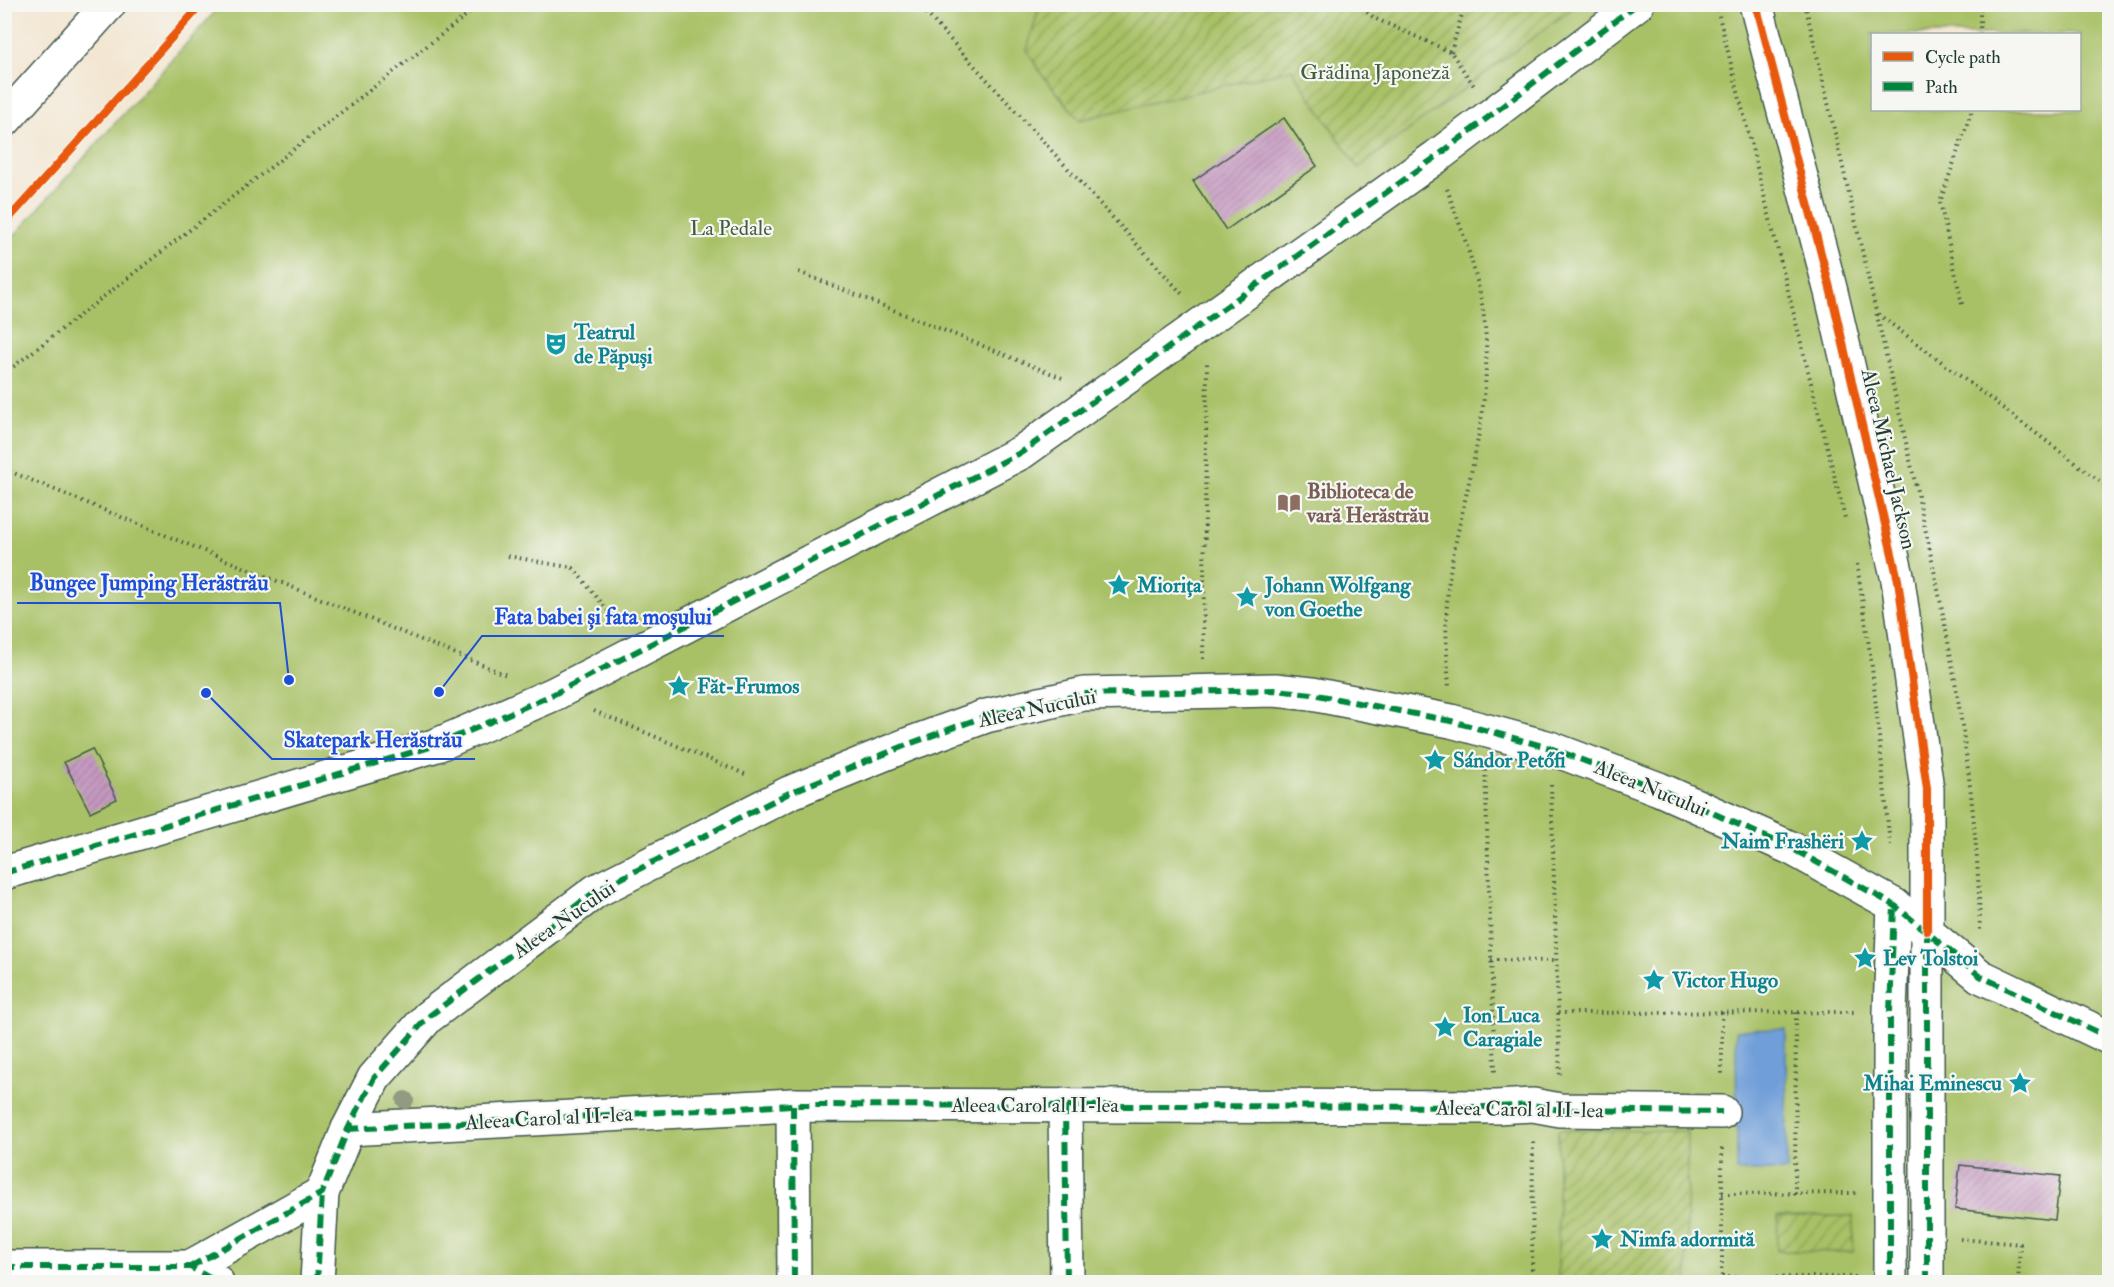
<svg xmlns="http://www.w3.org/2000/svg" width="2114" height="1287" font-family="'IM FELL Double Pica',serif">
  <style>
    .park { fill: #a9c166; stroke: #647f4d; stroke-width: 1.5; fill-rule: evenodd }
    .garden { fill: url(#garden-furrows); stroke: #647f4d; stroke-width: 1.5 }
    .water { fill: #6f9ed8; stroke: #476e86; stroke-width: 1.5 }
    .building { fill: url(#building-hatch) }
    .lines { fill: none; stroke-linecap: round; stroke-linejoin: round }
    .street-casing { stroke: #3f564c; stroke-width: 36 }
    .primary-casing { stroke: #3f564c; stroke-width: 36 }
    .path { stroke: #3f564c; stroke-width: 4; stroke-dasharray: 1.5 4.5; stroke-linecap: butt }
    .street { stroke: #fff; stroke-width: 33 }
    .primary { stroke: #fff; stroke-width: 33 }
    .quiet { stroke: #00873e; stroke-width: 6; stroke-dasharray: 12 6; stroke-linecap: butt }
    .cycleway-casing { stroke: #f6f6f2; stroke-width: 11 }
    .cycleway { stroke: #e8590c; stroke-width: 8 }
    .tree { fill: #929b81 }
    .labels { text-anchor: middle; stroke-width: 4.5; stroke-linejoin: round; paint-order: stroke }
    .park-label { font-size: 21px; fill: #425e40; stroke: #f6f6f2 }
    .culture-label { font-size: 21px; font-weight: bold; fill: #0d838f; stroke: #f6f6f2; text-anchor: start }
    .street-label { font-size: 21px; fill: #1f3d34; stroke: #f6f6f2 }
    .education-label { font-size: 21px; font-weight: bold; fill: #785e54; stroke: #f6f6f2; text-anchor: start }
    .leader { fill: none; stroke: #1d4ed8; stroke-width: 2 }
    .callout-dot { fill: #1d4ed8; stroke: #f6f6f2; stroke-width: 2 }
    .callout-label { font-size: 22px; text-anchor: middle; font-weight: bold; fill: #1d4ed8; stroke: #f6f6f2; stroke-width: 4.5; stroke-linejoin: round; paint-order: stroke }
  </style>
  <defs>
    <pattern id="garden-furrows" width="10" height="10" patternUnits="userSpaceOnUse" patternTransform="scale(1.5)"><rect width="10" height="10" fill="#a9c166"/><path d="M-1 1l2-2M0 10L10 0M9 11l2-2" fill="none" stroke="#899e55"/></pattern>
    <pattern id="building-hatch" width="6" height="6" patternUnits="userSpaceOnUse" patternTransform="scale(1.5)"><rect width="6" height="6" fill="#c699c1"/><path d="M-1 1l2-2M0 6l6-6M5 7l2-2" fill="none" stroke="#a07e9e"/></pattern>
  </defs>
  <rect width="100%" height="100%" fill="#f6f6f2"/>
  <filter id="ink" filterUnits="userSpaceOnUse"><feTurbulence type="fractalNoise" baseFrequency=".0167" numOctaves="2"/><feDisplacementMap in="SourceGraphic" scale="12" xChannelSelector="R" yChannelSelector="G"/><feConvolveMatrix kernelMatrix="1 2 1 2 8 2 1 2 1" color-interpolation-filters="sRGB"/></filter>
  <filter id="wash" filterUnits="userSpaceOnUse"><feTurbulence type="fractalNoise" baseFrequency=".008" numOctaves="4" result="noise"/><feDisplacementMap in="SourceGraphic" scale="24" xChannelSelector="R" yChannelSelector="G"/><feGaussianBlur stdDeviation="1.35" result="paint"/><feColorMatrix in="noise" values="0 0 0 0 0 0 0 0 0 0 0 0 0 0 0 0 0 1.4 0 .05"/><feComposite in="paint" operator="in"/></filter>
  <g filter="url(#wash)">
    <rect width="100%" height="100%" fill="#f3e6d1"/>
    <path class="park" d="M221 5H2109V1282H5V246ZM1872 34H2080V110H1872Z"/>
    <g class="garden">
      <path d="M1040 5V4L1577 5 1358 168 1292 69 1080 120 1042 75 1027 50Z"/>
      <path d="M1558 1130 1687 1131V1282H1558Z"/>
      <path d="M1778 1216H1853V1252L1777 1251Z"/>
    </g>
    <path class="water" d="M1786 1029 1787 1171H1737L1736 1030Z"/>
    <g id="blocks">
      <g class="building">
        <path d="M1284 118 1317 166 1226 230 1193 181Z"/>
        <path d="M92 749 117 799 90 812 64 762Z"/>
        <path d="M1960 1165 2060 1176 2055 1220 1955 1209Z"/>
      </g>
    </g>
  </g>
  <g filter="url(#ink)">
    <use href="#blocks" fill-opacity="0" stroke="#3f564c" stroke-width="1.5"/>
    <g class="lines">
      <g class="street-casing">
        <g id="street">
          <path d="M1756 4 1831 292 1898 580 1927 789V1282"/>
          <path d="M4 873 437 745 554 694 1022 452 1436 157 1637 4"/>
          <path d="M793 1105 794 1282"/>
          <path d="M1065 1105 1067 1282"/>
          <path d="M348 1129 793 1105 1496 1107 1533 1105 1560 1110 1722 1112"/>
          <path d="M4 1267H190L217 1282"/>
          <path d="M190 1267 322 1193 348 1129 374 1078 428 1017 596 891 789 793 909 744 986 716 1084 694 1275 690 1312 694 1451 721 1550 748 1659 789 1793 849 1894 905 1980 976 2110 1038"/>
          <path d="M317 1282 322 1193"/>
          <path d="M1890 1282V1012L1894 905"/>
        </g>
      </g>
      <g class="primary-casing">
        <path id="primary" d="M4 121 109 4"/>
      </g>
      <g class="path">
        <path d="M918 4 1184 296"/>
        <path d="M1358 4 1374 18 1451 52 1474 86"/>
        <path d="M1716 4 1846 522"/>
        <path d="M1805 4C1838 145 1870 285 1902 425 1940 591 1977 760 1980 930"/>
        <path d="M1980 34V4"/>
        <path d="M1451 52 1465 4"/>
        <path d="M1447 189C1465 239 1484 288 1486 342 1489 418 1466 487 1452 561 1444 603 1446 644 1449 687"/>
        <path d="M799 272 1065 379"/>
        <path d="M1962 304 1940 202 1972 110"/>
        <path d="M1878 314 2110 489"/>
        <path d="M4 374 481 4"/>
        <path d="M4 469 509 676"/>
        <path d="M508 556 573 568 619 624"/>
        <path d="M1857 564 1872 667 1890 845"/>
        <path d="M1203 659 1207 363"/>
        <path d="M594 711 747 775"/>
        <path d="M1485 764 1495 1074"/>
        <path d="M1551 785 1560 1077"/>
        <path d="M1491 960 1556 961"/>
        <path d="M1722 1012V1078"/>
        <path d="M1558 1013 1857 1012"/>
        <path d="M1722 1194 1856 1193"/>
        <path d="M1795 1194 1796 1011"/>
        <path d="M1960 1239 2020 1244 2018 1282"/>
        <path d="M1722 1277H1856"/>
        <path d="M1961 1280 1999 1282"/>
        <path d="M1532 1282 1533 1139"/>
        <path d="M1722 1282V1145"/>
        <path d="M2105 1282 2110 1239"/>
      </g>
      <use href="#street" class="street"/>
      <use href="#primary" class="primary"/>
      <g class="quiet">
        <path d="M4 873 437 745 554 694 1022 452 1436 157 1637 4"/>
        <path d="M1927 929V1282"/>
        <path d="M793 1105 794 1282"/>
        <path d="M1065 1105 1067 1282"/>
        <path d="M348 1129 793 1105 1496 1107 1533 1105 1560 1110 1722 1112"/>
        <path d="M4 1267H190L217 1282"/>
        <path d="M190 1267 322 1193 348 1129 374 1078 428 1017 596 891 789 793 909 744 986 716 1084 694 1275 690 1312 694 1451 721 1550 748 1659 789 1793 849 1894 905 1980 976 2110 1038"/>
        <path d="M317 1282 322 1193"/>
        <path d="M1890 1282V1012L1894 905"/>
      </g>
      <g class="cycleway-casing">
        <g id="cycleway">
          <path d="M1756 4 1831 292 1898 580 1927 789V931"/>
          <path d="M4 224 202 4"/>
        </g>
      </g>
      <use href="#cycleway" class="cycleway"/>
    </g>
    <circle class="tree" cx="405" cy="1100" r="9"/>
  </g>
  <defs>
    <g id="theatre-bare" transform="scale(1.8)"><path d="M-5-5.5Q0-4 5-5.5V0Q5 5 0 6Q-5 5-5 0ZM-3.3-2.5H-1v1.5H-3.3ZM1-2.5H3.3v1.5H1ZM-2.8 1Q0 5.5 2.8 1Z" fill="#0f9aa8" stroke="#f6f6f2" stroke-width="2.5" paint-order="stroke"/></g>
    <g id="library-bare" transform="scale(1.8)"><path d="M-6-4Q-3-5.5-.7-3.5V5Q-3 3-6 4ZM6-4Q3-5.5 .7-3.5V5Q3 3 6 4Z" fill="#8d6e63" stroke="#f6f6f2" stroke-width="2.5" paint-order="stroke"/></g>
    <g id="sight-bare" transform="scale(1.8)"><path d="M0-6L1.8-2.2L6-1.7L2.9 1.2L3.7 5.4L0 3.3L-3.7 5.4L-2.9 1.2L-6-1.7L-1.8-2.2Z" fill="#0f9aa8" stroke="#f6f6f2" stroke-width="2.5" paint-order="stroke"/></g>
  </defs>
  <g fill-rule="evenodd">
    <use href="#theatre-bare" x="556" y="344"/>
    <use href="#library-bare" x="1289" y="503"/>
    <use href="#sight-bare" x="1119" y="585"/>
    <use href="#sight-bare" x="1247" y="597"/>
    <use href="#sight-bare" x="679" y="686"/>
    <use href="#sight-bare" x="1435" y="760"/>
    <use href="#sight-bare" x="1862" y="841"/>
    <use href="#sight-bare" x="1865" y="958"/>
    <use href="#sight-bare" x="1654" y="980"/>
    <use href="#sight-bare" x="1445" y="1027"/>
    <use href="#sight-bare" x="2020" y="1083"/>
    <use href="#sight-bare" x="1602" y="1239"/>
  </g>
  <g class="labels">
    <g class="park-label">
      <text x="1375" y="79">Grădina Japoneză</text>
      <text x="731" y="235">La Pedale</text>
    </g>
    <g class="culture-label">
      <text x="574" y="339">Teatrul<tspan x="574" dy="24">de Păpuși</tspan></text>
      <text x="1137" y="592">Miorița</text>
      <text x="1265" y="592">Johann Wolfgang<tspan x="1265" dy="24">von Goethe</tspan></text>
      <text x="697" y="693">Făt-Frumos</text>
      <text x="1453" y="767">Sándor Petőfi</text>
      <text x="1844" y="848" text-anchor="end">Naim Frashëri</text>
      <text x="1883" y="965">Lev Tolstoi</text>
      <text x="1672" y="987">Victor Hugo</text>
      <text x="1463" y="1022">Ion Luca<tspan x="1463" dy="24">Caragiale</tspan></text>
      <text x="2002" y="1090" text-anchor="end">Mihai Eminescu</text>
      <text x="1620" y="1246">Nimfa adormită</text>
    </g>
    <g class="street-label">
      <text transform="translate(1889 459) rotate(77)" y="7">Aleea Michael Jackson</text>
      <text transform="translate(1037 708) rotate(-12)" y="7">Aleea Nucului</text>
      <text transform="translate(1651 788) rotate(22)" y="7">Aleea Nucului</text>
      <text transform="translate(564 919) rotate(-35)" y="7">Aleea Nucului</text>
      <text x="1035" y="1112">Aleea Carol al II-lea</text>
      <text transform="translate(1520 1109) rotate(1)" y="7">Aleea Carol al II-lea</text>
      <text transform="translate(549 1118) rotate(-3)" y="7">Aleea Carol al II-lea</text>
    </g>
    <g class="education-label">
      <text x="1307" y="498">Biblioteca de<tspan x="1307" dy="24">vară Herăstrău</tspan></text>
    </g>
  </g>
  <path class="leader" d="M289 680L280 603H17M439 692L482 636H724M206 693L272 759H475"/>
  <g class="callout-dot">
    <circle cx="289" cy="680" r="6"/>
    <circle cx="439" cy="692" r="6"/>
    <circle cx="206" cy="693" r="6"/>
  </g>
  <g class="callout-label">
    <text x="149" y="590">Bungee Jumping Herăstrău</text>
    <text x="603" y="624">Fata babei și fata moșului</text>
    <text x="373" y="747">Skatepark Herăstrău</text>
  </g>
  <rect width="2114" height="1287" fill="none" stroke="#f6f6f2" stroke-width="24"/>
  <rect x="1871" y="33" width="210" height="78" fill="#f6f6f2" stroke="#a0aca6" stroke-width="1.5"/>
  <rect x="1883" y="52" width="30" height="9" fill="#e8590c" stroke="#a0aca6" stroke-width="1.5"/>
  <text x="1925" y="63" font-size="18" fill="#1f3d34">Cycle path</text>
  <rect x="1883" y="82" width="30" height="9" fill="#00873e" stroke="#a0aca6" stroke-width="1.5"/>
  <text x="1925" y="93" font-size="18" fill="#1f3d34">Path</text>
</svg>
